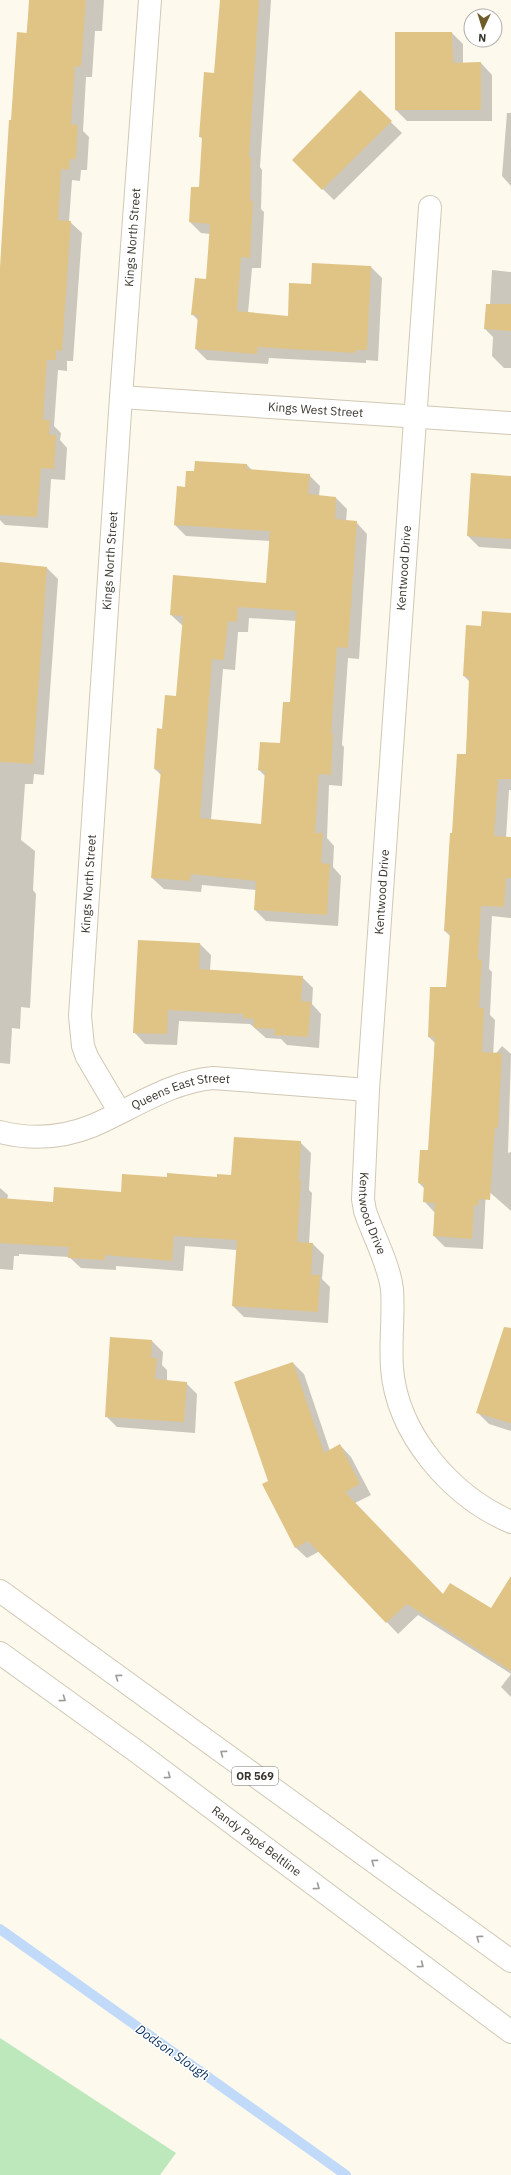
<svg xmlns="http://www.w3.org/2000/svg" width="511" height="2175" font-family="'IBM Plex Sans',sans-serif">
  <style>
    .green { fill: #bde8bc }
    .shadow { fill: #0003; fill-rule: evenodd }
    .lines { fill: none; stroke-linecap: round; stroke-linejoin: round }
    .stream { stroke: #c1daf9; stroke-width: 10 }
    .building { fill: #e0c486; fill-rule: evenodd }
    .street-casing { stroke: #d1c8b5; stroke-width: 24 }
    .highway-casing { stroke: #d1c8b5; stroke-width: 24 }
    .street { stroke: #fff; stroke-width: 22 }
    .highway { stroke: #fff; stroke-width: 22 }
    .oneway { stroke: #9c9a96 }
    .labels { text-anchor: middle; stroke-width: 3; stroke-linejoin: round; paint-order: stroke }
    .shield { fill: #fff; stroke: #74726c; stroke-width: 1 }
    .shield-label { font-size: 11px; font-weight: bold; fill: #38352d }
    .street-label { font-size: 12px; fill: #38352d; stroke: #fff }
    .water-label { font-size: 13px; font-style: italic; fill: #022c5a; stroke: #fff }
  </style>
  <rect width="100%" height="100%" fill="#fef9ed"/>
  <path class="green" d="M0 2038 176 2153 160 2175H0Z"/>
  <g class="shadow">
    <path d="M30 0H104L102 31H95L92 77H86L83 131 89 137 87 170H81L80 181 72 180 69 221 82 233 73 361H67V371L58 370 54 426 61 433 60 440 67 448 65 480 51 479 48 528 5 525 0 520V286Z"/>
    <path d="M221 0H271L260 167 262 170 261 209 264 212 261 268H252L248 313 288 317 312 285 371 267 382 278 378 361 366 360V363L269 358 268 364 207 360 196 349 199 321 192 314 207 280 210 234 201 233 190 222 200 188 203 139 200 137 215 74Z"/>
    <path d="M452 33 463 44V64L481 63 492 75V121H407L396 110Z"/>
    <path d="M360 92 402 133 334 200 293 160Z"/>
    <path d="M507 113H511V186L502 176Z"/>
    <path d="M492 270 511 272V368H504L492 356 493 337 485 329 490 305Z"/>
    <path d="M247 465 252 470 309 475 320 486 319 496 336 498 347 509 346 521 356 522 367 534 359 659 348 658 342 745 344 747 342 786 329 785 327 838 334 846 333 867 341 876 338 926 266 921 255 910 256 890 202 885 201 892 164 889 152 878 162 776 155 769 163 730 177 697 183 626 171 615 267 584 270 541 186 536 175 525 186 488 195 472ZM249 618 297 621 291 704 281 744 259 770 265 776 262 825 211 820 223 669 235 670 238 632H248Z"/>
    <path d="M511 477V549L479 547 468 536Z"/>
    <path d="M0 563 47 568 58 579 44 775 34 774 33 784H25L21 840 35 851 33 890 36 894 30 1008 21 1007 20 1029 12 1028 10 1064 0 1063Z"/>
    <path d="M511 614V790H509L506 838H511V918L492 916 489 969 492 972 490 1015 495 1020 493 1057 502 1046 511 1054 508 1153 511 1152V1211L486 1189 483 1249 445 1247 434 1236 435 1213 424 1201 425 1189 419 1183 429 1152 435 1043 429 1037 447 988 451 937 445 931 453 835 466 755 470 682 464 676 481 627Z"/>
    <path d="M200 944 211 955 210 971 302 977 313 988 312 1004 321 1014 319 1048 287 1045 281 1039 266 1038 250 1024 179 1021 177 1045 145 1044 134 1032Z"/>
    <path d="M300 1142 311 1153 309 1190 312 1193 309 1244H313L324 1255 322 1279 330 1287 328 1323 244 1317 233 1306 237 1250 185 1246 183 1271 116 1266V1270L81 1268 69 1257 19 1254V1256H14L13 1270 0 1269V1271V1188L8 1195 7 1200 54 1203 122 1193 168 1178H218L232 1176Z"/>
    <path d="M152 1341 163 1352 162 1365 167 1370V1381L186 1383 197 1394 195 1433 117 1427 106 1416Z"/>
    <path d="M293 1363 304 1374 330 1451 340 1445 351 1457 371 1495 355 1503 443 1596 491 1610 511 1602V1674L418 1615 398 1634 320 1551 307 1558 295 1547 269 1481Z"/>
    <path d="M511 1369V1431L489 1424 478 1413Z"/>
    <path d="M511 1674V1697L501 1687Z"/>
  </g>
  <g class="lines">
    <path class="stream" d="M0 1929 346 2175"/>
  </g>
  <g class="building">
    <path d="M29 0H86L81 67 75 66 71 124 78 125 76 159H70L69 170 61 169 58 220 71 221 62 351 56 350V360H47L43 420H50L49 435H56L54 469 41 468 37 517 0 515V267L9 120H11L17 32 27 33Z"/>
    <path d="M220 0H259L249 157 251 158 250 202 253 200 250 258 241 257 237 311 288 316 289 283 311 284 312 263 371 266 367 350H356L355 353 258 347 257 354 195 349 198 315H191L195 278 206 279 210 224 189 222 191 187H199L202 137H199L204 72 214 73Z"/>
    <path d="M395 32H452L453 63 481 62V110H395Z"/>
    <path d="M360 90 392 121 322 190 292 160Z"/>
    <path d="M486 304H511V331L484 329Z"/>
    <path d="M195 461 247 464V469L310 474 308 494 336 497 335 519 357 521 348 648 337 647 331 734H333L331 775 319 774 315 833H323L321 863 330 864 327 915 254 910 256 881 191 874 190 881 151 878 161 770 154 769 157 728 162 729 165 695 176 696 183 616 170 615 173 575 266 583 270 531 174 525 177 486 185 487 186 471H194ZM238 607 296 611 290 702H283L280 743 260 742 258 770 265 771 261 824 200 818 212 659 224 660 228 621 237 622Z"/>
    <path d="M471 473 511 476V539L467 536Z"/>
    <path d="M0 562 47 567 33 764 0 762Z"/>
    <path d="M482 611 511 613V779H498L494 836 511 837V878H506L504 907 481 906 478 959 482 960 479 1008H484L482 1052 502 1053 498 1128 495 1127 490 1200 479 1199 478 1206 474 1205 472 1239 433 1236 435 1203 423 1202 424 1184 418 1183 420 1150H428L435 1037H428L430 987H446L450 932 444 931 450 833H452L457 754H466L469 677 463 676 466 625 481 626Z"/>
    <path d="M138 940 200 943 199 969 303 976 301 1001 311 1002 308 1037 274 1035 275 1029 254 1028V1019L243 1018V1014L168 1010 167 1034 133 1033Z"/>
    <path d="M234 1137 301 1141 299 1180 301 1181 297 1242 313 1243 311 1275H320L318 1312 232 1306 237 1240 174 1236 172 1261 105 1255V1260L68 1258 69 1247 0 1243V1198L53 1202 54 1187 121 1192 122 1174 167 1177V1173L217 1177V1174L231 1175Z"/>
    <path d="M504 1327 511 1328V1423L476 1413Z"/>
    <path d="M110 1337 152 1340 151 1358H157L155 1379 187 1382 184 1422 105 1417Z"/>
    <path d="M293 1362 324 1453 340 1444 360 1484 345 1492 443 1594 450 1583 491 1608 511 1576V1671L407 1604 386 1623 308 1541 295 1548 262 1484 268 1481 234 1382Z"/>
  </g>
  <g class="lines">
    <g class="street-casing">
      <g id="street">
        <path id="s1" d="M430 207 368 1090 363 1199 365 1211C373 1235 389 1264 392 1289 394 1315 390 1342 392 1368 397 1434 451 1496 511 1522"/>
        <path id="s2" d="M121 397 511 423"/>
        <path id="s3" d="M119 1111 87 1057 83 1046 80 1016 121 397 150 0"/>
        <path id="s4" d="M0 1132C31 1140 62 1138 92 1126 132 1109 169 1082 213 1078L368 1090"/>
      </g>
    </g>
    <g class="highway-casing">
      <g id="highway">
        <path d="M0 1591 511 1961"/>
        <path id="s5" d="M0 1653 136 1751 511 2032"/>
      </g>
    </g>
    <use href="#street" class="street"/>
    <use href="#highway" class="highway"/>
  </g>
  <defs><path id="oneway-chevron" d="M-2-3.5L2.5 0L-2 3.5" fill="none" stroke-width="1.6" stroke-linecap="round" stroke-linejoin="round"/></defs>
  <g class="oneway">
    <use href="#oneway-chevron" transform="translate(118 1677) rotate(-144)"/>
    <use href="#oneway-chevron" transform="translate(63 1699) rotate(36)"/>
    <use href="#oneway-chevron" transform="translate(223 1753) rotate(-144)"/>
    <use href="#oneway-chevron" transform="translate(168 1776) rotate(37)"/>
    <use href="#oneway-chevron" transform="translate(374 1862) rotate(-144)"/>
    <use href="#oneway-chevron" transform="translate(317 1887) rotate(37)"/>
    <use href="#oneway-chevron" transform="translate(479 1938) rotate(-144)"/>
    <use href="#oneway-chevron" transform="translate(421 1965) rotate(37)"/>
  </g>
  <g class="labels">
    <rect class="shield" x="232" y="1767" width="46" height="18" rx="3"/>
    <g class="shield-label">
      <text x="255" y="1780">OR 569</text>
    </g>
    <g class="street-label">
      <text dy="4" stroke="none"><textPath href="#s3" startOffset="885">Kings North Street</textPath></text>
      <text dy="4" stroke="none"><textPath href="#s2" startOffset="195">Kings West Street</textPath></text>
      <text dy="4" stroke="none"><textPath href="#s3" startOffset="561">Kings North Street</textPath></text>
      <text transform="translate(404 568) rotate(-86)" y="4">Kentwood Drive</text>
      <text dy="4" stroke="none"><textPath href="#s3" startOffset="237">Kings North Street</textPath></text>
      <text transform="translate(382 892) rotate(-86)" y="4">Kentwood Drive</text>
      <text dy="4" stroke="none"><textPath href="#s4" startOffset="190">Queens East Street</textPath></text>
      <text dy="4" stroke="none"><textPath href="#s1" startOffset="1010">Kentwood Drive</textPath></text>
      <text dy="4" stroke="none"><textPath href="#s5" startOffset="318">Randy Papé Beltline</textPath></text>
    </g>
    <g class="water-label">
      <text transform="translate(173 2052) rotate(35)" y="5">Dodson Slough</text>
    </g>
  </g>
  <g transform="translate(483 28) rotate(184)"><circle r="19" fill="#ffffff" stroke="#afaeab"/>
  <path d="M0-3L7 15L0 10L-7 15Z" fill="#6e5c2a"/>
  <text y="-6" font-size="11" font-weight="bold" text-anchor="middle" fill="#38352d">N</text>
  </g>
</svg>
